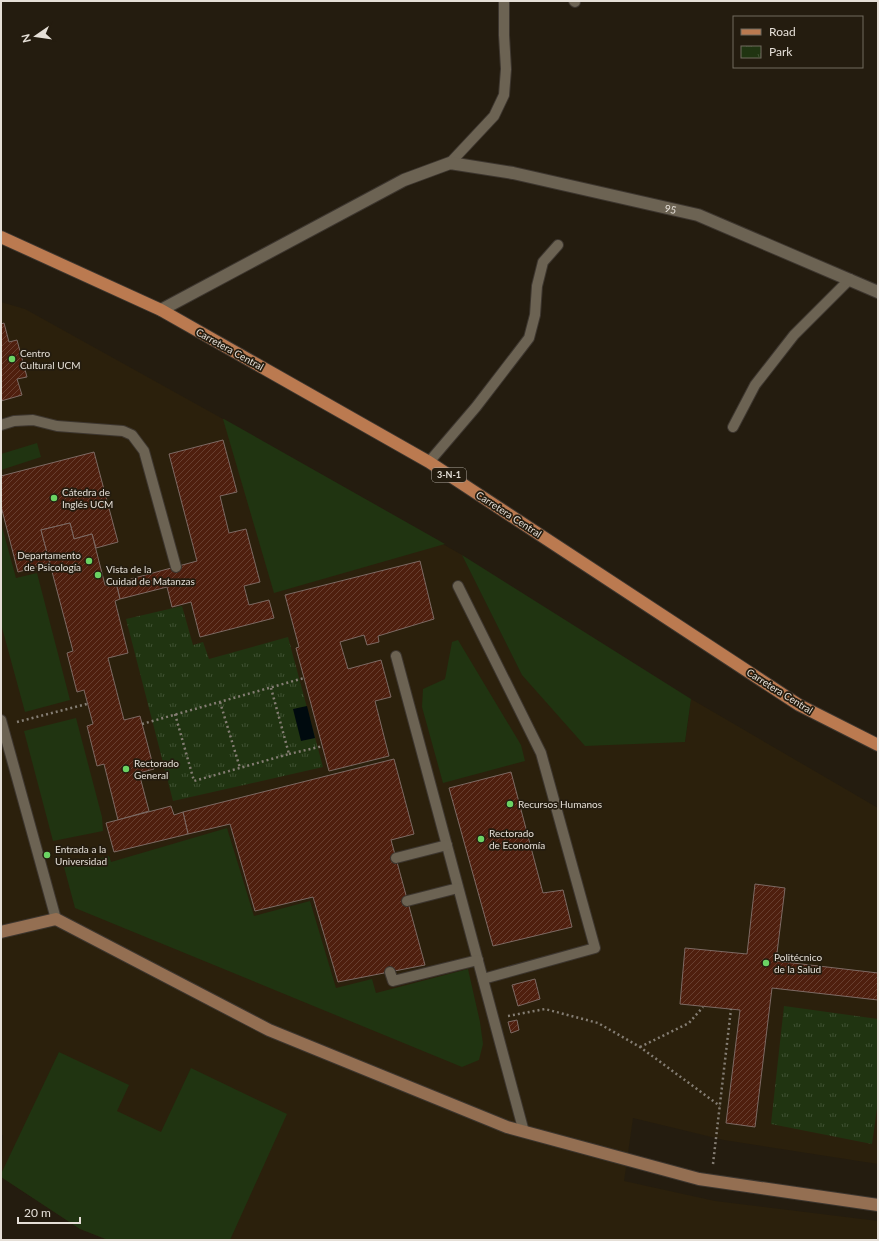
<svg xmlns="http://www.w3.org/2000/svg" width="879" height="1241" font-family="Lato,sans-serif">
  <style>
    .built { fill: #2b200c }
    .green { fill: #203411 }
    .park { fill: url(#park-tufts) }
    .water { fill: #000a0e }
    .building { fill: url(#building-hatch); stroke: #7d6a64 }
    .lines { fill: none; stroke-linecap: round; stroke-linejoin: round }
    .lane-casing { stroke: #3d362f; stroke-width: 12 }
    .street-casing { stroke: #3d362f; stroke-width: 14 }
    .secondary-casing { stroke: #3d362f; stroke-width: 14 }
    .primary-casing { stroke: #3d362f; stroke-width: 14 }
    .path { stroke: #847d73; stroke-width: 2.5; stroke-dasharray: 2 3; stroke-linecap: butt }
    .lane { stroke: #6c6353; stroke-width: 10 }
    .street { stroke: #6c6353; stroke-width: 12 }
    .secondary { stroke: #946f52; stroke-width: 12 }
    .primary { stroke: #bb7a50; stroke-width: 12 }
    .poi-dot { fill: #6bd363; stroke: #241c0f; stroke-width: 1.5 }
    .labels { text-anchor: middle; stroke-width: 3.5; stroke-linejoin: round; paint-order: stroke }
    .shield { fill: #241c0f; stroke: #aba49b; stroke-width: 1 }
    .shield-label { font-size: 9px; font-weight: bold; fill: #e5dfd7 }
    .street-label { font-size: 10px; fill: #e5dfd7; stroke: #241c0f }
    .poi-label { font-size: 10px; fill: #e5dfd7; stroke: #241c0f; text-anchor: start }
  </style>
  <defs>
    <pattern id="park-tufts" width="24" height="20" patternUnits="userSpaceOnUse"><rect width="24" height="20" fill="#203411"/><path d="M3 7l-1-3M5 7V3M7 7l1-3M15 17l-1-3M17 17v-4M19 17l1-3" fill="none" stroke="#405133"/></pattern>
    <pattern id="building-hatch" width="6" height="6" patternUnits="userSpaceOnUse"><rect width="6" height="6" fill="#4f1f0e"/><path d="M-1 1l2-2M0 6l6-6M5 7l2-2" fill="none" stroke="#683f30"/></pattern>
  </defs>
  <rect width="100%" height="100%" fill="#241c0f"/>
  <path class="built" d="M1 302 25 309 223 419 462 555 522 675 685 742 691 699 878 808V1164L724 1140 633 1118 624 1181 715 1201 878 1221V1240H108L80 1229 1 1177 3 1135H1Z"/>
  <g class="green">
    <path d="M223 419H224L445 544 274 593Z"/>
    <path d="M37 443 41 457 1 470V454Z"/>
    <path d="M1 523 16 578 37 573 70 700 25 712 1 624Z"/>
    <path d="M462 555 691 699 685 742 585 746 522 675Z"/>
    <path d="M458 640 521 745 525 761 443 783 422 707 423 689 445 679 452 642Z"/>
    <path d="M76 718 102 817 103 831 53 841 24 731Z"/>
    <path d="M227 828 254 916 310 901 336 988 372 979 376 993 468 969 480 1022 483 1044 479 1060 462 1067 75 908 64 867 109 856 111 862Z"/>
    <path d="M59 1052 129 1085 117 1111 161 1132 191 1068 287 1114 230 1240H108L80 1229 1 1177V1174Z"/>
  </g>
  <g class="park">
    <path d="M182 606 193 645 203 642 209 659 288 637 323 767 173 801 126 619Z"/>
    <path d="M784 1006 878 1019V1101L872 1144 771 1124Z"/>
  </g>
  <path class="water" d="M307 706 315 738 301 741 293 709Z"/>
  <g class="building">
    <path d="M4 323 9 342 17 340 27 377 17 379 22 395 1 401V324Z"/>
    <path d="M223 440 237 492 220 496 229 533 246 529 260 582 244 586 249 605 269 600 274 618 200 637 191 602 172 607 167 587 120 599 116 583 197 561 169 454Z"/>
    <path d="M94 452 118 542 96 548 92 534 74 539 70 523 41 530 50 563 18 572 1 506V476Z"/>
    <path d="M70 523 74 539 92 534 105 585 116 583 120 599 115 601 128 653 108 658 124 720 140 716 154 769 139 773 149 811 118 820 104 764 97 766 87 726 93 724 84 690 77 692 67 653 73 651 41 530Z"/>
    <path d="M420 561 434 619 378 636 379 642 367 645 364 635 340 642 348 669 381 660 391 697 375 701 389 756 329 771 296 648 299 647 285 595Z"/>
    <path d="M394 759 414 834 391 840 425 965 338 982 313 897 255 911 230 824 188 834 183 812Z"/>
    <path d="M511 772 543 893 563 890 572 927 493 946 449 788Z"/>
    <path d="M171 806 174 815 183 812 188 834 114 852 106 823Z"/>
    <path d="M755 884 785 888 776 961 878 973V1000L772 988 755 1127 726 1123 740 1010 680 1004 685 948 747 954Z"/>
    <path d="M535 979 540 999 518 1006 512 985Z"/>
    <path d="M517 1020 519 1030 511 1033 508 1022Z"/>
  </g>
  <g class="lines">
    <g class="lane-casing">
      <g id="lane">
        <path d="M574 1 575 2"/>
        <path d="M450 163 494 116 504 95 506 69 504 35V1"/>
        <path d="M1 425 14 421 33 420 57 426 123 431 132 435 144 451 176 567"/>
        <path d="M733 427 755 385 794 335 850 279"/>
        <path d="M429 462 476 407 529 338 535 315 537 286 543 262 558 245"/>
        <path d="M458 586 541 753 595 948 483 979"/>
        <path d="M396 656 524 1132"/>
        <path d="M1 720 56 919"/>
        <path d="M396 858 447 845"/>
        <path d="M407 901 458 888"/>
        <path d="M390 972 393 981 478 960"/>
      </g>
    </g>
    <g class="street-casing">
      <g id="street">
        <path id="s1" d="M161 310 404 180 450 163 513 173 698 215 878 292"/>
      </g>
    </g>
    <g class="secondary-casing">
      <path id="secondary" d="M1 932 56 919 269 1030 507 1127 699 1179 878 1205"/>
    </g>
    <g class="primary-casing">
      <path id="primary" d="M1 237 161 310 429 462 799 705 878 745"/>
    </g>
    <g class="path">
      <path d="M220 702 240 768"/>
      <path d="M175 714 194 781 289 754 271 688"/>
      <path d="M17 722 87 704"/>
      <path d="M142 724 304 678"/>
      <path d="M289 754 323 746"/>
      <path d="M508 1016 545 1009 598 1023 640 1047 720 1106"/>
      <path d="M640 1047 689 1023 703 1007"/>
      <path d="M713 1164 731 1009"/>
    </g>
    <use href="#lane" class="lane"/>
    <use href="#street" class="street"/>
    <use href="#secondary" class="secondary"/>
    <use href="#primary" class="primary"/>
  </g>
  <g class="poi-dot">
    <circle cx="12" cy="359" r="4"/>
    <circle cx="54" cy="498" r="4"/>
    <circle cx="89" cy="561" r="4"/>
    <circle cx="98" cy="575" r="4"/>
    <circle cx="126" cy="769" r="4"/>
    <circle cx="510" cy="804" r="4"/>
    <circle cx="481" cy="839" r="4"/>
    <circle cx="47" cy="855" r="4"/>
    <circle cx="766" cy="963" r="4"/>
  </g>
  <g class="labels">
    <rect class="shield" x="432" y="468" width="34" height="14" rx="3"/>
    <g class="shield-label">
      <text x="449" y="478">3-N-1</text>
    </g>
    <g class="street-label">
      <text dy="4" stroke="none"><textPath href="#s1" startOffset="550">95</textPath></text>
      <text transform="translate(230 349) rotate(29)" y="4">Carretera Central</text>
      <text transform="translate(509 514) rotate(33)" y="4">Carretera Central</text>
      <text transform="translate(780 691) rotate(32)" y="4">Carretera Central</text>
    </g>
    <g class="poi-label">
      <text x="20" y="357">Centro<tspan x="20" dy="12">Cultural UCM</tspan></text>
      <text x="62" y="496">Cátedra de<tspan x="62" dy="12">Inglés UCM</tspan></text>
      <text x="81" y="559" text-anchor="end">Departamento<tspan x="81" dy="12">de Psicología</tspan></text>
      <text x="106" y="573">Vista de la<tspan x="106" dy="12">Cuidad de Matanzas</tspan></text>
      <text x="134" y="767">Rectorado<tspan x="134" dy="12">General</tspan></text>
      <text x="518" y="808">Recursos Humanos</text>
      <text x="489" y="837">Rectorado<tspan x="489" dy="12">de Economía</tspan></text>
      <text x="55" y="853">Entrada a la<tspan x="55" dy="12">Universidad</tspan></text>
      <text x="774" y="961">Politécnico<tspan x="774" dy="12">de la Salud</tspan></text>
    </g>
  </g>
  <rect width="879" height="1241" fill="none" stroke="#e5dfd7" stroke-width="4"/>
  <rect x="733" y="16" width="130" height="52" fill="#241c0f" stroke="#716a5f"/>
  <rect x="741" y="29" width="20" height="6" fill="#bb7a50" stroke="#716a5f"/>
  <text x="769" y="36" font-size="12" fill="#e5dfd7">Road</text>
  <rect x="741" y="46" width="20" height="12" fill="url(#park-tufts)" stroke="#716a5f"/>
  <text x="769" y="56" font-size="12" fill="#e5dfd7">Park</text>
  <g transform="translate(36 36) rotate(257)" stroke="#241c0f" stroke-width="3" paint-order="stroke">
  <path d="M0-3L7 15L0 10L-7 15Z" fill="#e5dfd7"/>
  <text y="-6" font-size="11" font-weight="bold" text-anchor="middle" fill="#e5dfd7">N</text>
  </g>
  <path d="M18 1217v6h62v-6" fill="none" stroke="#e5dfd7" stroke-width="2"/>
  <text x="24" y="1217" font-size="12" fill="#e5dfd7" stroke="#241c0f" stroke-width="3" paint-order="stroke">20 m</text>
</svg>
